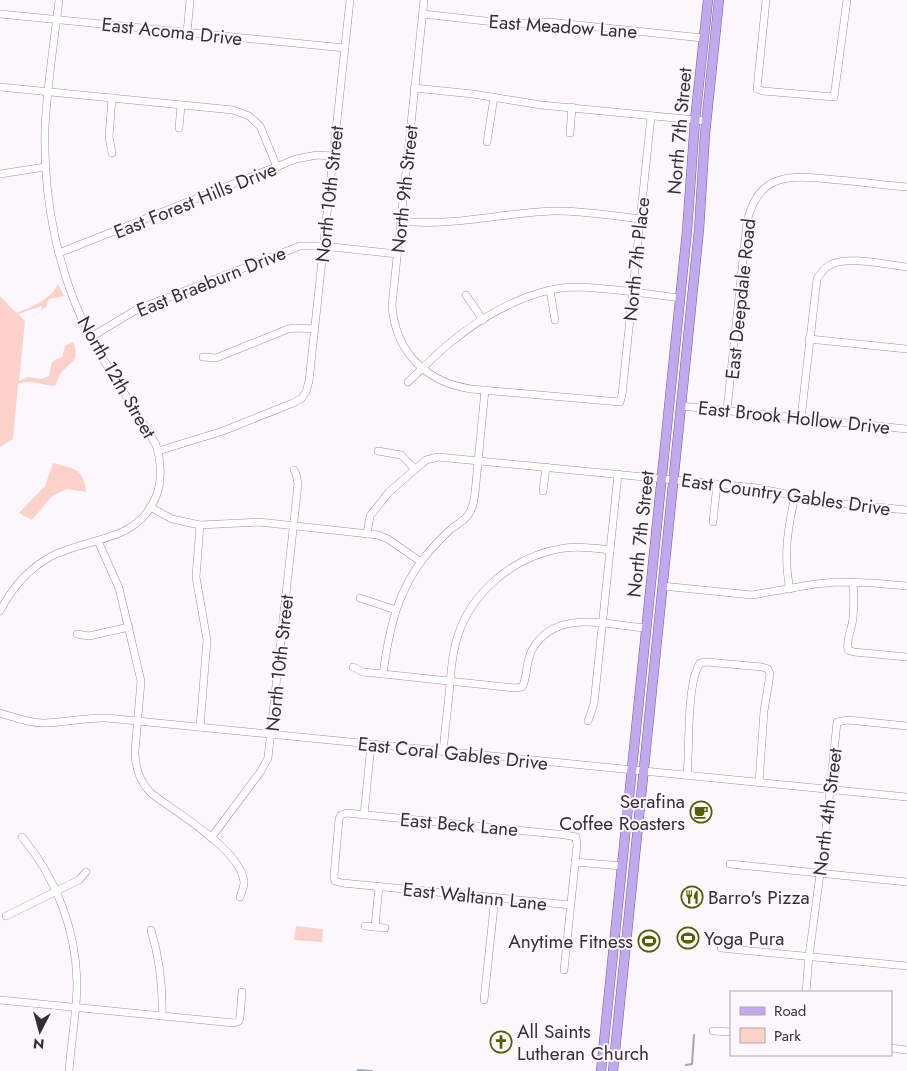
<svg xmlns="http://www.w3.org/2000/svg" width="907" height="1071" font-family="Jost,sans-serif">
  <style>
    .green { fill: #fbd1ca }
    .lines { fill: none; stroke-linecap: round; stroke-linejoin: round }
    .stream { stroke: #9fa5be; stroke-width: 2 }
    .minor-casing { stroke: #a48ca2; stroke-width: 8 }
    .major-casing { stroke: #7659a5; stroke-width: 10 }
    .minor { stroke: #fff; stroke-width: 7 }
    .major { stroke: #c1a9ed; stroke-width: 9 }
    .labels { text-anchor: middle; stroke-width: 4; stroke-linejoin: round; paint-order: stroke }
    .street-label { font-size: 19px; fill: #372d36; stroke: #fcf7fc }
    .poi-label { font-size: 19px; fill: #372d36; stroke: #fcf7fc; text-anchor: start }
  </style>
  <rect width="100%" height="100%" fill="#fcf7fc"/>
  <g class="green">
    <path d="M58 284 64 296 49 299 46 307 31 318 41 310 42 306 18 314 25 321 19 381 28 377 41 379 49 376C52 364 49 361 62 357L65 346 73 342C81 361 70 362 60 374 58 377 57 382 55 386 40 385 33 379 18 384L13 439 0 447V296L16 313C30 308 53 298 58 284Z"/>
    <path d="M53 463C74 469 83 467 86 492L67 489 52 496 32 520 19 513 45 486Z"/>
    <path d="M296 926 323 929 322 942 294 940Z"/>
  </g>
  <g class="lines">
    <g class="stream">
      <path d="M686 1065 692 1064 694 1035"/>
      <path d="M358 1070 372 1071"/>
    </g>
    <g class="minor-casing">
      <g id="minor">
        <path d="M424 0 392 305C395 351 425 382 471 389L620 402 622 395 651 116"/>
        <path d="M766 0 757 89 763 91 834 97 847 0"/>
        <path d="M0 14 345 48"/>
        <path d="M423 14 512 24 548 22 703 38"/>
        <path d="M187 33 190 0"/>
        <path d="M0 87 233 110 249 116 260 126 277 167"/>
        <path d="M414 88 473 94 541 105 706 121"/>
        <path d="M112 98 109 137 112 153"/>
        <path d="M179 128 181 105"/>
        <path d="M570 133 572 107"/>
        <path d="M487 142 494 97"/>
        <path d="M0 174 45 167"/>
        <path d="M400 221C451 227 502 213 553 211 582 210 612 216 641 219"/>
        <path d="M59 253 296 159 317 155 333 156"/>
        <path d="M550 290 555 320"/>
        <path d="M466 295 483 320"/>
        <path d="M91 337 136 310 300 246H323L397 254"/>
        <path d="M809 339 907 349"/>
        <path d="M203 357 216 358 288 329 296 328 315 329"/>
        <path d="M408 382C422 369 435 355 450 343 483 315 533 287 577 287 612 288 647 294 680 298"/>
        <path d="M681 406 907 429"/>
        <path d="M727 410 747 222C759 169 795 176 838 180 861 182 884 185 907 187"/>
        <path d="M801 418 817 279C820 274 824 268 830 265 846 255 888 265 907 267"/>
        <path d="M158 451 223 431 293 403 301 399 306 392 309 381 350 0"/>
        <path d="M378 451 401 455 415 469"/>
        <path d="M543 491 546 467"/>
        <path d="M150 507 172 519 200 525 259 522 378 535 388 539 421 562"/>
        <path d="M713 522 717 484"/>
        <path d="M200 525 196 577 207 640 200 727"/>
        <path d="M367 534 370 516 389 492 426 460 438 457 757 488 825 502 907 510"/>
        <path d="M98 541 119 588 141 681 135 751C135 768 139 782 152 794 177 813 241 850 244 882 244 887 242 892 240 897"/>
        <path d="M853 582C854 594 854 606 853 618 852 629 846 639 848 650L854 652 907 657"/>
        <path d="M662 586 752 595 815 584 837 582 873 583 907 586"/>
        <path d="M790 589C783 556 788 527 795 496"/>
        <path d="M360 598 396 610"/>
        <path d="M0 611C12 588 29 568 52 556 91 536 139 543 157 494 162 479 161 460 156 445 135 409 111 374 91 338 58 275 43 199 45 128 47 86 54 43 59 0"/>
        <path d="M77 634 89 636 129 627"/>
        <path d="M353 667 363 672 383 674 515 688 522 687C528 677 525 663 532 650 555 608 608 625 646 628"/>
        <path d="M383 674C389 630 397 590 427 554 434 546 442 537 451 529 456 525 464 521 468 515 473 508 474 501 475 493L485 390"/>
        <path d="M0 713C14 717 28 723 43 723 64 723 85 717 107 718L907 797"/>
        <path d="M588 721 594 704 618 474"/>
        <path d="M443 752C445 729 448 707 450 684 451 670 452 656 456 642 469 593 514 555 565 548 580 546 595 548 610 550"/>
        <path d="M687 775C690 747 686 685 700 663L707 662 762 667 768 669 770 674 764 711 759 783"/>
        <path d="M364 815 371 745"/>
        <path d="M22 837C56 878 76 929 77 983 77 1012 71 1042 69 1071"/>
        <path d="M211 838 261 771 268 758 298 484 296 474 294 470"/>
        <path d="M575 862 622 866"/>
        <path d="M730 864 907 882"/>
        <path d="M6 916 79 880 86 872"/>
        <path d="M365 926 385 928"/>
        <path d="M375 927 379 886"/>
        <path d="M151 930C160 960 163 985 162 1016"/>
        <path d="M721 948 907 966"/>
        <path d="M564 970 577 845 576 837 566 835 347 813 341 815 339 819 334 876 335 881 342 883 571 905"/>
        <path d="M806 992 809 956 826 829 837 722 848 720 907 726"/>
        <path d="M0 1000 234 1023 239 1021 240 1017 242 992"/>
        <path d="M484 1000 495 897"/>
        <path d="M713 1031 731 1032"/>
        <path d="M891 1048 907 1050"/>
      </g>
    </g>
    <g class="major-casing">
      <g id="major">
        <path d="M601 1071 687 231 695 120 708 0"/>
        <path d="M613 1071 699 230 705 134 719 0"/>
      </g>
    </g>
    <use href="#minor" class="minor"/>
    <use href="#major" class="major"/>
  </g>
  <defs>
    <g id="cafe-ring" transform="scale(1.125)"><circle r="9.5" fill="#fcf7fc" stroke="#526000" stroke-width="1.5"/><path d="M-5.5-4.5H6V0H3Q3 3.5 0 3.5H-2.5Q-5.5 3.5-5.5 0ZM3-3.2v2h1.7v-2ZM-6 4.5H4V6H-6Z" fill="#526000"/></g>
    <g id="restaurant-ring" transform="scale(1.125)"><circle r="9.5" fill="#fcf7fc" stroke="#526000" stroke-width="1.5"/><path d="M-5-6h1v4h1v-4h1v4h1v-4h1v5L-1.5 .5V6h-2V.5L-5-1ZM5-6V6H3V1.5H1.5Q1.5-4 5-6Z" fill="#526000"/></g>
    <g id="stadium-ring" transform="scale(1.125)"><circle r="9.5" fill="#fcf7fc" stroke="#526000" stroke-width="1.5"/><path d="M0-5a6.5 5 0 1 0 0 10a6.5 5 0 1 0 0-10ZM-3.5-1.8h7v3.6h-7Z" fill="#526000"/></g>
    <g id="church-ring" transform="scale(1.125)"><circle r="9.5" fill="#fcf7fc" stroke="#526000" stroke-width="1.5"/><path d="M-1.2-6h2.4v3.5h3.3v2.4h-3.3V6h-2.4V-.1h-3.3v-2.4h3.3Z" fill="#526000"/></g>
  </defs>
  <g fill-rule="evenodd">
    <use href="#cafe-ring" x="701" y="812"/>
    <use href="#restaurant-ring" x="692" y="897"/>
    <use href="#stadium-ring" x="688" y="938"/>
    <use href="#stadium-ring" x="649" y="941"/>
    <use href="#church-ring" x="501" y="1042"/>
  </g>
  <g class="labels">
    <g class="street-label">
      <text transform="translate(563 26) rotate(4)" y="7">East Meadow Lane</text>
      <text transform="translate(172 31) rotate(6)" y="7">East Acoma Drive</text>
      <text transform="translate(679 131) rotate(-85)" y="7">North 7th Street</text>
      <text transform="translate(404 189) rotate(-84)" y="7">North 9th Street</text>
      <text transform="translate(329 194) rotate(-84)" y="7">North 10th Street</text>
      <text transform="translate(195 200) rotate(-22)" y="7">East Forest Hills Drive</text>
      <text transform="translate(636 259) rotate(-84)" y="7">North 7th Place</text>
      <text transform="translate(211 281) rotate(-22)" y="7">East Braeburn Drive</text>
      <text transform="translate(740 299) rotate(-84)" y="7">East Deepdale Road</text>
      <text transform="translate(117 377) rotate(60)" y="7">North 12th Street</text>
      <text transform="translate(794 417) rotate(6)" y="7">East Brook Hollow Drive</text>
      <text transform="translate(786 494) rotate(8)" y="7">East Country Gables Drive</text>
      <text transform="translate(640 534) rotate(-84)" y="7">North 7th Street</text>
      <text transform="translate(279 663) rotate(-84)" y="7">North 10th Street</text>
      <text transform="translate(453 753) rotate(6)" y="7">East Coral Gables Drive</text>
      <text transform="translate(827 812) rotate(-83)" y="7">North 4th Street</text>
      <text transform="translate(459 824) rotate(5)" y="7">East Beck Lane</text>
      <text transform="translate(475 896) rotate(6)" y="7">East Waltann Lane</text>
    </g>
    <g class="poi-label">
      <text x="685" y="808" text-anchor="end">Serafina<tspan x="685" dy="22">Coffee Roasters</tspan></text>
      <text x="708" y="904">Barro's Pizza</text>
      <text x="704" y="945">Yoga Pura</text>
      <text x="633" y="948" text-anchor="end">Anytime Fitness</text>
      <text x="517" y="1038">All Saints<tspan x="517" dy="22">Lutheran Church</tspan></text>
    </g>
  </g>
  <rect x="730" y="991" width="162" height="65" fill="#fcf7fc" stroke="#ada6ad"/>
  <rect x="740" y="1007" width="25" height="8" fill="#c1a9ed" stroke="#ada6ad"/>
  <text x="774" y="1016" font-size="15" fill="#372d36">Road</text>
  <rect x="740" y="1028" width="25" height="15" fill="#fbd1ca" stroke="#ada6ad"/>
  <text x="774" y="1041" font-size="15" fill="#372d36">Park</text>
  <g transform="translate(40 1031) rotate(186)" stroke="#fcf7fc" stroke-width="4" paint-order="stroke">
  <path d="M0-4L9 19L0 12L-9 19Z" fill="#372d36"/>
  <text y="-8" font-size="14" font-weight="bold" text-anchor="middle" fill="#372d36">N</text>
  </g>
</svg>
